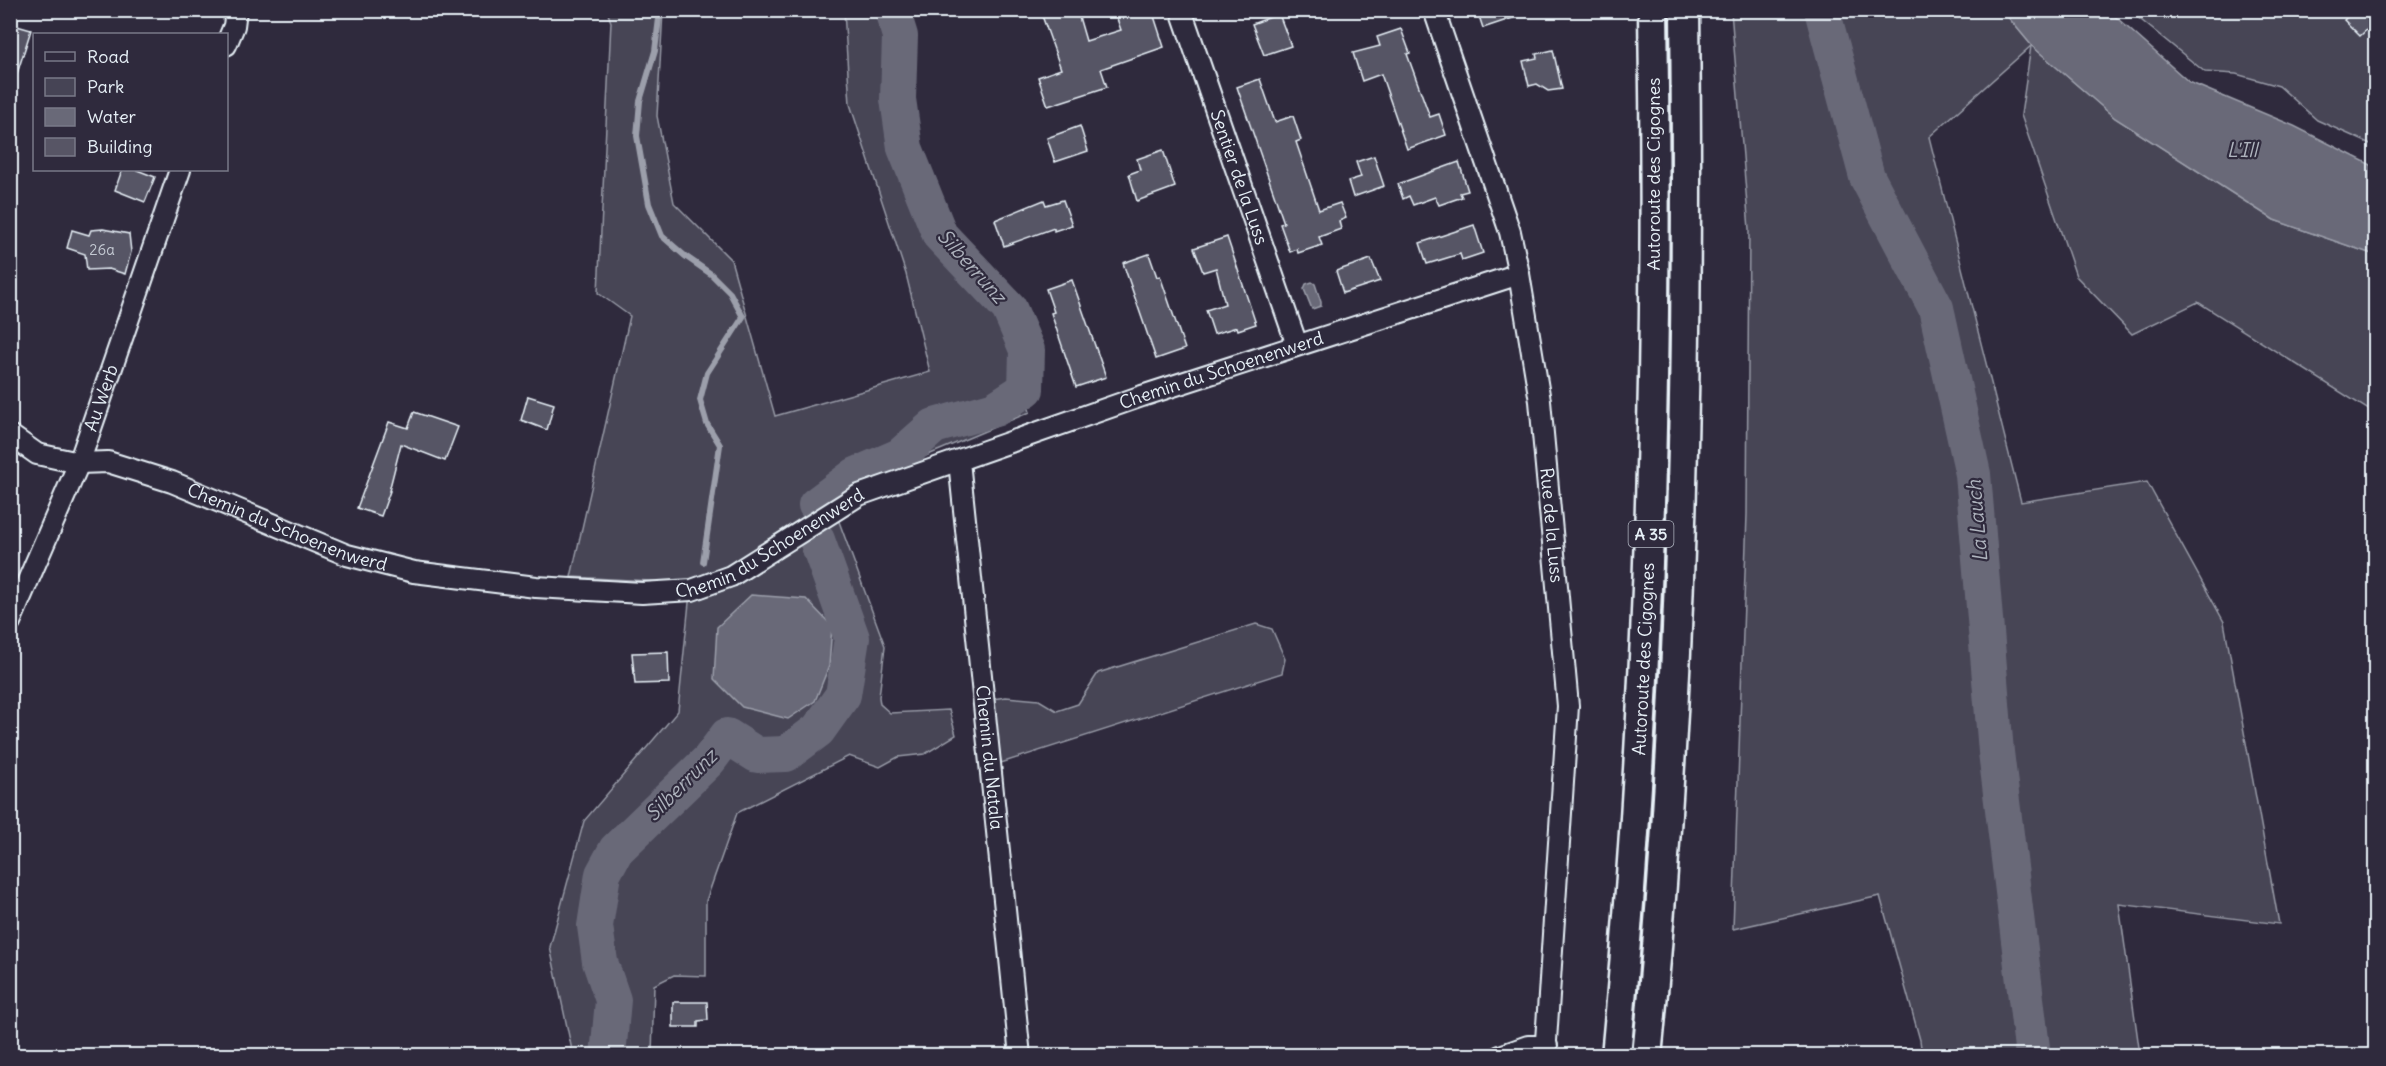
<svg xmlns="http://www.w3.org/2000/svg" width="2386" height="1066" font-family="Delius,sans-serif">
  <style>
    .green { fill: #464455; stroke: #979aa6; stroke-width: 1.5 }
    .water { fill: #696978; stroke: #9c9fab; stroke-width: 1.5 }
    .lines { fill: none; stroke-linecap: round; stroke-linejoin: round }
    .stream { stroke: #9c9fab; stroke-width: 6 }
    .river { stroke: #696978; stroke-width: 36 }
    .building { fill: #575565; stroke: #e8f1f8; stroke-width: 1.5 }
    .minor-casing { stroke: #e8f1f8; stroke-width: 24 }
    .highway-casing { stroke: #e8f1f8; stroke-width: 33 }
    .minor { stroke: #2f2a3d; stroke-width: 20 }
    .highway { stroke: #2f2a3d; stroke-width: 28 }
    .labels { text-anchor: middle; stroke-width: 4.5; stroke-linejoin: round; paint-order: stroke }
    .number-label { font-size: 15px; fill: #c4cad3 }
    .shield { fill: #2f2a3d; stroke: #b0b5c0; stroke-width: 1.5 }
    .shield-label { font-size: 16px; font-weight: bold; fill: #e8f1f8 }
    .street-label { font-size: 18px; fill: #e8f1f8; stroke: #2f2a3d }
    .water-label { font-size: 20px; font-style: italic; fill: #afb4be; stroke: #2f2a3d }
  </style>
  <rect width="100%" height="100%" fill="#2f2a3d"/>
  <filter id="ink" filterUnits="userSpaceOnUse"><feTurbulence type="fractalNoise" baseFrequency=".0167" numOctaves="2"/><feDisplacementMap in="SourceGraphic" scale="12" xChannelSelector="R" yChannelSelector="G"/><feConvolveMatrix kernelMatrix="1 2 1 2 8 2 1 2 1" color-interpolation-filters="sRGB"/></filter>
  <g filter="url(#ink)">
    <g class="green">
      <path d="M607 11H663L657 116 674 203 731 260 775 416 930 372 906 274 850 104 844 11H895L903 38 915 208 990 284 1030 412 902 466 834 508 885 646 879 697 880 704 890 713 949 710 956 735 925 754 898 757 880 767 849 756 737 813 706 901V976L674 975 654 985 652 1055H573L550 947 584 821 678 711 691 583 571 577 630 316 598 293 611 22Z"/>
      <path d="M1731 11H2003L2032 46 2115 118 2274 220 2375 255V414L2198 302 2132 334 2076 276 2021 115 2031 46 1929 137 2021 502 2147 482 2224 622 2279 924 2119 904 2140 1055H1922L1920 1040 1880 896 1733 929 1747 514 1749 229Z"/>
      <path d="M2130 11H2375V146L2317 120 2279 86 2236 74 2205 72Z"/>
      <path d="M1256 624 1272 629 1285 659 1282 673 1001 763 993 699 1006 697 1039 700 1057 711 1078 704 1098 673Z"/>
    </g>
    <g class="water">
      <path d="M2003 11H2109L2189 82 2294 126 2375 167V255L2274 220 2115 118 2032 46Z"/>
      <path d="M1312 282 1315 284 1321 302V306L1312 309 1304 289 1306 284Z"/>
      <path d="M751 595 806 599 832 626 829 666 815 701 788 719 742 707 714 679 717 627Z"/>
    </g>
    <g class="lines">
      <path class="stream" d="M660 10 655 51 640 101 637 136 649 204 662 236 685 256 711 274 730 293 743 317 707 373 700 400 707 424 720 445 703 562"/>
      <g class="river">
        <path d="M1822 10 1867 177 1936 308 1973 474 1996 752 2033 1056"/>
        <path d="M816 505 856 475 900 456 934 426 995 409 1026 389 1027 350 1009 308 940 235 905 148 898 99 900 36 892 10"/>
        <path d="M608 1056 613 1000 600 962 595 926 603 874 616 850 709 760 727 736 757 755 786 754 818 730 843 695 852 638 817 540"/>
      </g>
    </g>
    <g class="building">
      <path d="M1040 10H1077L1086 41 1121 30 1116 16 1134 10H1152L1164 47 1101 69 1107 87 1048 106 1038 77 1061 69Z"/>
      <path d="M1477 10H1528V13L1483 28Z"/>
      <path d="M2354 10H2364L2375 22 2360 36 2344 20Z"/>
      <path d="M1279 14 1291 46 1264 55 1252 24Z"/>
      <path d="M10 24 31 30 14 83H10Z"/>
      <path d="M1401 29 1410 53 1407 54 1430 117 1439 114 1446 135 1407 149 1381 74 1362 81 1353 53 1380 46 1377 37Z"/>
      <path d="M1553 50 1562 89 1548 91 1537 84 1529 86 1523 61 1537 58 1536 54Z"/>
      <path d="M1260 79 1275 122 1293 116 1301 140 1296 142 1319 210 1340 203 1346 218 1339 221 1341 229 1319 237 1322 245 1298 253 1297 249 1290 252 1280 224 1284 223 1237 87Z"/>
      <path d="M1080 126 1088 151 1055 162 1047 138Z"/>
      <path d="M1163 150 1175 187 1137 201 1129 174 1140 170 1137 159Z"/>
      <path d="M1374 156 1384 186 1353 197 1348 181 1361 177 1356 162Z"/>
      <path d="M1459 162 1468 191 1460 193 1462 197 1439 205 1435 197 1413 205 1409 196 1403 199 1398 184Z"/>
      <path d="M122 170H137L155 177 145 202 115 190Z"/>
      <path d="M1044 200 1046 205 1063 200 1072 225 1054 231V228L1004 246 995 220Z"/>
      <path d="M1474 225 1483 253 1462 260 1460 254 1427 264 1420 243Z"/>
      <path d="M103 229 129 234 131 252 125 274 109 269 87 270 85 254 67 248 72 230 89 235 91 230Z"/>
      <path d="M1227 237 1256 324 1238 330 1237 327 1214 334 1206 310 1225 304 1216 268 1203 272 1194 248Z"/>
      <path d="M1149 254 1157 277 1160 276 1185 349 1156 359 1123 263Z"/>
      <path d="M1371 259 1380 281 1343 293 1336 271Z"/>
      <path d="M1072 280 1106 377 1076 387 1051 313 1054 312 1046 289Z"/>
      <path d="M528 396 554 404 547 430 521 420Z"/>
      <path d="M414 412 458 427 445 461 401 444 389 491H390L381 516 357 508 389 422 408 428Z"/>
      <path d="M668 652 669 683 635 684 632 653Z"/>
      <path d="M673 1002H707L708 1020 698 1021V1027H673Z"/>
    </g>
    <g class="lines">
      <g class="minor-casing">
        <g id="minor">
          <path id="s1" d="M1181 10 1297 345"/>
          <path id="s2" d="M1434 10 1510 232 1519 274 1540 401 1568 706 1545 1056"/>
          <path d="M226 45 234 26 236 10"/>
          <path id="s3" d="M10 435 37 454 79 463 108 462 172 482 347 555 414 572 536 587 642 593 692 590 731 576 859 495 1142 396 1519 274"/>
          <path id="s4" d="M959 461 1020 1056"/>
          <path id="s5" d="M10 622 79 463 180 170"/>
          <path d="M1500 1056 1528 1046H1547"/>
        </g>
      </g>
      <g class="highway-casing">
        <g id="highway">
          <path id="s6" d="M1616 1056C1649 708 1659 360 1653 10"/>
          <path d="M1647 1056C1682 708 1689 359 1685 10"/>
        </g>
      </g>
      <use href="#minor" class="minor"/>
      <use href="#highway" class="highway"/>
    </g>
  </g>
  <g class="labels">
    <g class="number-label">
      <text x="102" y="255">26a</text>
    </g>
    <rect class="shield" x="1628.5" y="521" width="45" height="26" rx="4.5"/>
    <g class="shield-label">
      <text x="1651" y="540">A 35</text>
    </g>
    <g class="street-label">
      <text transform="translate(1654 174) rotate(-90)" y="6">Autoroute des Cigognes</text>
      <text dy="6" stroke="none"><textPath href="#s1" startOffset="177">Sentier de la Luss</textPath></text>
      <text dy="6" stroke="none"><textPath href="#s3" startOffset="1286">Chemin du Schoenenwerd</textPath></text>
      <text dy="6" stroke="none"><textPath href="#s5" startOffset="242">Au Werb</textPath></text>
      <text dy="6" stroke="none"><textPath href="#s3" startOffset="296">Chemin du Schoenenwerd</textPath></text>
      <text dy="6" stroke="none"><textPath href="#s2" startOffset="531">Rue de la Luss</textPath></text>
      <text dy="6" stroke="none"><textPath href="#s3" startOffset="800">Chemin du Schoenenwerd</textPath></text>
      <text dy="6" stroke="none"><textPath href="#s6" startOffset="398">Autoroute des Cigognes</textPath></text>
      <text dy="6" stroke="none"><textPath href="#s4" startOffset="298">Chemin du Natala</textPath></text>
    </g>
    <g class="water-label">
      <text x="2242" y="157">L'Ill</text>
      <text transform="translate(972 266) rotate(48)" y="7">Silberrunz</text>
      <text transform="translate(1977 521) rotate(-95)" y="7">La Lauch</text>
      <text transform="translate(681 785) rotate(-45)" y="7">Silberrunz</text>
    </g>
  </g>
  <rect width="2386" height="1066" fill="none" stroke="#2f2a3d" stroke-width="36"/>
  <rect x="18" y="18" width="2350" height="1030" fill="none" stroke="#e8f1f8" stroke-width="2" filter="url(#ink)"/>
  <rect x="33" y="33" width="195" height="138" fill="#2f2a3d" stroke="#797a88" stroke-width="1.5"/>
  <rect x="45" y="52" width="30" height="9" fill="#2f2a3d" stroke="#797a88" stroke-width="1.5"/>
  <text x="87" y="63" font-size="18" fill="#e8f1f8">Road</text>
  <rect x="45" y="78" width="30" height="18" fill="#464455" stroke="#797a88" stroke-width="1.5"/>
  <text x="87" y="93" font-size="18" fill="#e8f1f8">Park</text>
  <rect x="45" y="108" width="30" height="18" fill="#696978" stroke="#797a88" stroke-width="1.5"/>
  <text x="87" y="123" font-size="18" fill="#e8f1f8">Water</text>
  <rect x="45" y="138" width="30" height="18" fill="#575565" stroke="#797a88" stroke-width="1.5"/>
  <text x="87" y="153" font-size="18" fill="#e8f1f8">Building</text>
</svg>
